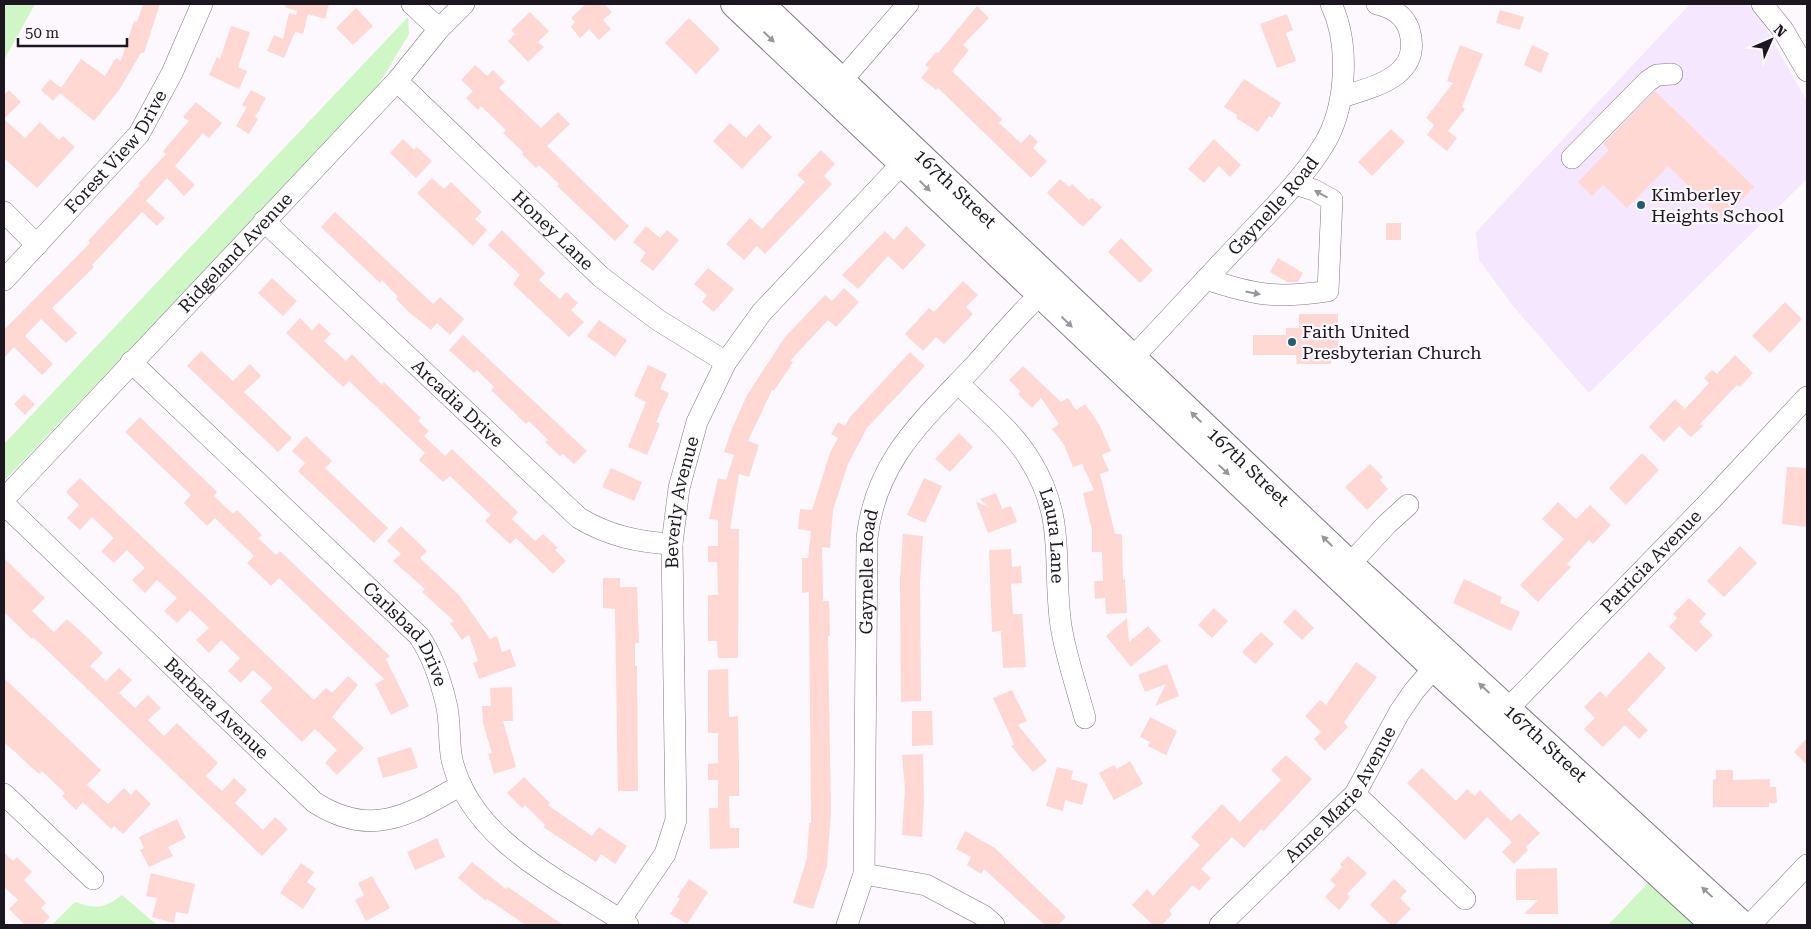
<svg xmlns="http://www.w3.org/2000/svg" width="1811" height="929" font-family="'Roboto Serif',serif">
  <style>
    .built { fill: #f5e7fd }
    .green { fill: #cff6c5 }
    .building { fill: #ffd8d3 }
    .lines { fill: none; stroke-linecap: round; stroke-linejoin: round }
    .minor-casing { stroke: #85748e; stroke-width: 22 }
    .major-casing { stroke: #85748e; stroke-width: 28 }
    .minor { stroke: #fff; stroke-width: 21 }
    .major { stroke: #fff; stroke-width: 26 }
    .oneway { fill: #99969b }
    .poi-dot { fill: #225d76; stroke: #fcf8fe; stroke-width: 2 }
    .labels { text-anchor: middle; stroke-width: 4.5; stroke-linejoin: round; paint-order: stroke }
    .street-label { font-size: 18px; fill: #1c1620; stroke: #fcf8fe }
    .poi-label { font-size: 18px; fill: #1c1620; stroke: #fcf8fe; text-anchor: start }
  </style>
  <rect width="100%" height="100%" fill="#fcf8fe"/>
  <path class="built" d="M1690 4H1748L1755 10 1807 101V179L1589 393 1513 306 1479 260 1476 232Z"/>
  <g class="green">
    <path d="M4 4H35L4 60Z"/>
    <path d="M408 17 409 34 373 94 4 481V444Z"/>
    <path d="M1651 880 1698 925H1608Z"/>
    <path d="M122 895 157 925H52L75 902C96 909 104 909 122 895Z"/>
  </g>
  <g class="building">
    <path d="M143 4H160L144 53H141L119 90 94 121 60 93 53 101 41 90 50 79 61 88 81 59 105 76 116 58 121 61 134 21 137 22Z"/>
    <path d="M285 4H329L325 19 308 14 303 34 295 32 284 58 267 51 274 35 283 39 289 13 296 15 297 11 285 7Z"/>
    <path d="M586 4H604L612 12 603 20 611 29 599 40 589 29 580 38 571 27 575 22 571 18Z"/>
    <path d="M977 6 989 18 963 45 969 50 952 71 1002 119 999 123 1021 143 1030 134 1038 142 1033 148 1047 161 1031 178 938 88 936 90 921 78 929 68 925 65 936 52 938 53Z"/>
    <path d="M356 8 373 26 353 45 336 28Z"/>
    <path d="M1500 10 1524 17 1520 30 1496 23Z"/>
    <path d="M530 12 549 31 538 42 544 47 528 62 508 41 515 34 511 30Z"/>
    <path d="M1287 14 1293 30 1286 33 1296 61 1277 68 1260 24Z"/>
    <path d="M689 18 720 49 696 74 665 43Z"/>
    <path d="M231 26 250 32 238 67 247 71 239 89 209 75 217 57 220 59Z"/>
    <path d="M1460 45 1483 54 1462 107 1465 109 1448 131 1457 138 1447 151 1427 135 1434 125 1426 118 1453 83 1447 81Z"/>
    <path d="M1532 45 1549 53 1541 73 1524 65Z"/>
    <path d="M475 65 487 76 493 70 505 82 499 88 541 128 558 112 570 124 547 146 629 226 615 241 557 186 559 184 539 165 536 168 522 154 523 152 503 133 506 130 481 106 478 110 466 98 473 91 461 80Z"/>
    <path d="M1244 79 1281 103 1272 118 1269 116 1258 132 1236 118 1237 115 1224 107Z"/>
    <path d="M9 90 21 102 4 119 25 138 40 122 59 140 63 136 75 147 37 188 4 158V95Z"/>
    <path d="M251 90 266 98 255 117 258 119 249 134 236 126 247 107 242 105Z"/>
    <path d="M1655 91 1754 187 1723 219 1668 166 1627 208 1603 185 1592 196 1578 182 1609 150 1603 144Z"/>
    <path d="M196 102 222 123 209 138 203 133 175 166 195 185 184 196 167 178 146 201 165 218 157 226 142 212 92 265 94 267 52 308 77 333 66 343 41 319 25 336 53 364 42 375 14 347 4 358V330L90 243 88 241 140 185 138 184 166 154 163 151 189 121 183 117Z"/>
    <path d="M730 123 746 138 759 124 772 137 742 169 713 141Z"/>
    <path d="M1391 129 1405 142 1372 176 1358 162Z"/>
    <path d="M403 139 414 150 417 147 432 161 416 178 390 153Z"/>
    <path d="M1214 139 1241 165 1230 177 1219 166 1204 183 1188 169Z"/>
    <path d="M821 150 835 164 824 176 832 184 765 254 757 246 744 260 726 244 750 218 762 229 805 182 797 175Z"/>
    <path d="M432 178 444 189 451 182 482 212 475 219 487 230 473 246 417 193Z"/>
    <path d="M1060 179 1069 187 1072 184 1089 200 1092 198 1102 207 1083 227 1047 193Z"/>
    <path d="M335 212 433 304 440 297 464 319 450 335 437 323 431 330 410 313 396 299 398 297 382 280 380 283 321 227Z"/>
    <rect x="1386" y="223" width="15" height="17"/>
    <path d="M646 226 660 238 667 230 679 240 653 271 640 261 646 253 633 242Z"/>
    <path d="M906 226 926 245 903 270 888 256 858 289 842 275 885 231 894 240Z"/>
    <path d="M502 230 545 273 539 280 560 299 566 292 578 303 571 310 584 322 569 337 513 284 520 275 488 245Z"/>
    <path d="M1121 238 1153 270 1140 283 1108 252Z"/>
    <path d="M1278 258 1303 273 1298 282H1287L1270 272Z"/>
    <path d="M708 268 734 289 714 312 702 302 707 295 694 284Z"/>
    <path d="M272 278 297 301 283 316 258 293Z"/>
    <path d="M963 281 978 295 966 307 973 314 944 344 936 337 923 351 905 334 929 308 934 312Z"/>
    <path d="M844 288 859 302 836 327 828 320 790 361 793 362 774 391 772 390 748 441 759 445 749 477 739 474 730 529H739L738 658H718L717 641H708V595H718L717 562H708V546H718V520L709 519 718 478 726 480 734 455 724 452 731 431 747 395 785 337 825 295 832 301Z"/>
    <path d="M1785 302 1802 319 1770 353 1752 336Z"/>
    <path d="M1299 314H1338V354H1331V364H1297L1296 355H1253V335H1286V328H1299Z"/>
    <path d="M300 318 312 330 319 323 331 334 324 341 346 361 352 354 382 385 384 382 421 418 418 421 429 431 424 436 445 456 452 449 518 512 512 519 535 541 543 534 558 548 555 550 566 561 553 574 516 538 510 544 485 521 491 515 450 476 443 482 419 460 425 453 349 381 343 387 286 333Z"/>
    <path d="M599 320 627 340 615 357 587 336Z"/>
    <path d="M463 335 587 451 574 464 563 454 560 456 545 442 548 440 529 421 526 424 491 390 494 387 477 370 474 373 449 350Z"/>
    <path d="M201 351 233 381 250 364 261 376 244 392 292 438 278 452 187 366Z"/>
    <path d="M910 352 925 366 867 428 848 464 833 510 830 548 822 547 823 601H829L830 636H828L831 812 827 866 813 909 793 903 807 858 809 823H811L809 592 802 593V558H808L811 531 798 529 800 509 812 510 830 453 838 438 831 434 838 422 845 426 850 417Z"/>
    <path d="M1735 355 1753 373 1740 387 1737 385 1700 424 1703 426 1691 437 1679 426 1664 442 1649 427 1675 399 1685 409 1709 383 1704 378 1712 370 1717 374Z"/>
    <path d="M648 365 667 374 660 389 669 393 656 422 660 424 647 455 628 447 646 402 634 396Z"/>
    <path d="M1023 366 1061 402 1068 398 1076 410 1085 404 1099 424 1111 451 1102 455 1109 471 1100 474 1115 534H1122L1123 580 1125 579 1127 613 1106 614 1105 598 1095 599 1094 581H1103L1102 552H1092V530L1083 493 1094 490 1082 464 1073 467 1064 445 1052 429 1059 424 1041 398 1032 408 1018 394 1020 391 1009 380Z"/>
    <path d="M24 394 35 404 25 415 14 404Z"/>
    <path d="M140 417 217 492 214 496 233 514 237 510 262 535 258 538 276 555 280 551 390 656 386 659 409 706 391 715 375 684 384 679 279 578 271 586 247 563 254 556 215 518 207 526 184 503 191 495 125 432Z"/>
    <path d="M959 433 973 447 950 472 935 459Z"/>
    <path d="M306 436 332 461 325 468 388 528 374 543 298 471 305 463 292 451Z"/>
    <path d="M1642 453 1659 470 1626 505 1609 488Z"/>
    <path d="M1370 464 1383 477 1380 480 1388 489 1367 510 1345 487Z"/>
    <path d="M1787 467 1807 468V527L1782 524Z"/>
    <path d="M611 468 642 482 634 501 602 487Z"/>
    <path d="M80 478 314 700 326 688 332 693 348 676 358 685 332 717 364 748 337 775 325 763 337 750 315 729 302 742 260 701 273 688 253 670 241 683 228 671 240 658 221 640 209 653 196 640 209 628 190 610 177 623 164 611 177 598 157 580 145 593 132 580 145 568 127 550 114 563 101 551 114 538 92 517 80 530 67 518 79 505 66 492Z"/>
    <path d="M924 478 942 486 925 523 907 515Z"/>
    <path d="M996 493 1002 509 1011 506 1017 522 988 533 976 502 989 507 980 499Z"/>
    <path d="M1558 502 1576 519 1590 505 1611 525 1593 544 1589 540 1567 564 1571 567 1538 602 1520 585 1564 539 1542 519Z"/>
    <path d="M401 526 427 551 420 558 459 595 490 639 497 636 502 652 510 649 516 666 479 679 473 663 478 661 469 635 462 640 450 623 454 621 422 592 425 589 393 561 401 554 387 541Z"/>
    <path d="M903 534 923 536 920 582 921 701 901 702 900 580Z"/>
    <path d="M1740 546 1757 563 1724 597 1707 581Z"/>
    <path d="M1011 549 1012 567 1021 566 1022 583 1011 584 1013 614H1022L1026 667 1003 668 1001 631 992 632 989 550Z"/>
    <path d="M4 558 45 598 32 611 54 632 67 619 90 640 103 653 90 666 106 681 119 668 132 680 119 693 135 708 148 695 161 708 148 720 164 736 177 723 218 763 206 776 222 791 234 778 247 790 235 803 263 830 275 817 288 829 262 856 33 637 32 639 4 612Z"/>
    <path d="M603 578H620V587H637L639 643H635V666H637L638 791H618L615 609 603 608Z"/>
    <path d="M1464 579 1502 597 1500 603 1520 612 1511 631 1453 603Z"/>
    <path d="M1689 598 1706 614 1699 622 1713 635 1696 652 1669 627 1677 618 1673 614Z"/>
    <path d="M1214 608 1228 621 1212 638 1198 625Z"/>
    <path d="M1295 609 1314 628 1302 640 1283 622Z"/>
    <path d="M1127 618 1129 642 1148 626 1161 641 1131 667 1106 636Z"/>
    <path d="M1261 632 1274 644 1255 664 1242 652Z"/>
    <path d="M1649 652 1666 668 1627 710 1648 730 1639 739 1625 725 1603 747 1584 729 1595 718 1584 707 1600 691 1606 697Z"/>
    <path d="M1356 662 1377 677 1344 722 1348 727 1325 751 1314 739 1321 732 1305 716 1320 700 1326 705Z"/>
    <path d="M1167 664 1179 696 1155 706 1166 684 1145 692 1138 675Z"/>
    <path d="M728 669 729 717 738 716 739 763V796H729L730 828H739V848L710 849 709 808H718V780H708V764L718 763V733H708V670Z"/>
    <path d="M4 678 101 770 87 785 108 804 124 788 131 795 136 789 151 804 123 834 114 826 111 829 83 802 76 810 62 796 65 793 42 771 39 774 4 742Z"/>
    <path d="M512 687 513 721H503L516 767 494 774 488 754 492 753 483 723 482 706H491L490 688Z"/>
    <path d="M1012 690 1027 721 1018 725 1047 761 1033 772 1011 746 1014 744 993 698Z"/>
    <path d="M912 711H932L933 745 912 746Z"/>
    <path d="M1150 717 1177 731 1166 755 1148 746 1150 742 1140 737Z"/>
    <path d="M1807 738V765L1794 752Z"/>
    <path d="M411 747 418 768 383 778 377 758Z"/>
    <path d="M923 754 924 802 922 837 902 835 905 789 902 755Z"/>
    <path d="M1286 755 1312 779 1264 831 1261 829 1244 848 1232 837 1201 869 1211 878 1199 891 1193 885 1169 911 1172 914 1162 925H1153L1132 905 1147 889 1153 896 1200 845 1191 837 1222 804 1240 822 1281 780 1271 770Z"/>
    <path d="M1130 761 1143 784 1114 800 1099 773 1114 765 1117 769Z"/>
    <path d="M1057 767 1073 771 1071 779 1088 784 1082 805 1065 800 1063 811 1046 806Z"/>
    <path d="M1422 768 1456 801 1467 789 1475 796 1480 790 1511 821 1519 813 1540 833 1526 847 1528 850 1514 864 1502 852 1512 842 1487 817 1465 840 1407 783Z"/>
    <path d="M1716 770H1733V780L1770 779V787H1776L1777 803H1769V807H1713V780L1716 779Z"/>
    <path d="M524 777 550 803 548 805 592 836 599 827 627 846 615 864 601 854 596 862 543 827 545 825 525 805 522 808 507 793Z"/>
    <path d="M177 819 186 838 168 847 173 856 149 867 140 850 144 848 139 837Z"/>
    <path d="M965 831 995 848 1066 917 1058 925H1045L984 869 981 874 967 865 971 857 956 849Z"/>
    <path d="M437 838 445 857 415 870 407 852Z"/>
    <path d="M4 852 13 861 17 857 32 872 24 880 46 903 41 908 50 917 42 925H25L9 909 18 900 4 887Z"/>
    <path d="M1348 856 1367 873 1347 894 1350 897 1339 910 1325 897 1336 885 1330 880 1342 867 1340 864Z"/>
    <path d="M472 862 506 889 508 887 563 925H526L487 899 486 901 458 878Z"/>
    <path d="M301 863 314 872 307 882 316 889 303 909 280 893Z"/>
    <path d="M1557 868 1558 914H1524L1538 900H1516V869Z"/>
    <path d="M151 873 195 884 188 914 176 912 174 923 152 917 157 898 146 896Z"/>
    <path d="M372 876 390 908 366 921 355 900 364 895 358 883Z"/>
    <path d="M689 879 708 892 687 924 670 914 680 899 677 897Z"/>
    <path d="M1394 879 1407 891 1400 898 1411 909 1395 925H1391L1370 905Z"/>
  </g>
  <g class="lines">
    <g class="minor-casing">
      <g id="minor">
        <path d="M412 4 439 29"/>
        <path d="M1762 4 1783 30 1807 71"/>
        <path id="s1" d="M397 81 601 277 658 320 726 362"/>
        <path d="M831 93 908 4"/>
        <path d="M1342 97C1376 86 1423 76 1409 29 1404 15 1391 7 1377 4"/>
        <path d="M1572 158 1648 81 1657 75 1672 74"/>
        <path d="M4 212 37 245"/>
        <path id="s2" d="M264 221 579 518C609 536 638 542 672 544"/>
        <path d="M1206 279C1254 295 1277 299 1328 291L1332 200 1314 190 1295 184"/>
        <path id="s3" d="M4 280 139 134 172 73 202 4"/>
        <path id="s4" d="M131 362 419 636C432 655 441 682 446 703 451 722 448 741 452 760 472 843 564 881 628 925"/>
        <path id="s5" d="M1123 368C1163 326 1202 283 1242 241 1270 211 1301 181 1323 146 1347 108 1350 44 1331 4"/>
        <path id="s6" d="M958 383C983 408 1012 430 1030 460 1067 519 1052 564 1061 626 1066 657 1077 688 1085 718"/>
        <path id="s7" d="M4 499 397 81 439 29 464 4"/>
        <path id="s8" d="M4 504 314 802C371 839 409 815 461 785"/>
        <path d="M1350 564 1387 524 1408 505"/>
        <path id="s9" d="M1497 720 1710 501 1807 397"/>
        <path d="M4 794 93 879"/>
        <path d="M1355 794 1465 899"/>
        <path d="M864 874 926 885 984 916 994 925"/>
        <path id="s10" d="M620 920 665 854 676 820 672 544 679 488 697 422 726 362 762 312 913 152"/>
        <path id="s11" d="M847 925 864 874 867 538C876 458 925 419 976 364 1000 337 1024 308 1052 284"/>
        <path id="s12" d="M1220 925 1355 794 1399 713 1414 691 1445 655"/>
        <path d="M1750 925 1807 865"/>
      </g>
    </g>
    <g class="major-casing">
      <g id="major">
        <path d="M734 4 1433 667 1714 925"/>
        <path id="s13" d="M761 4 1350 564 1743 925"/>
      </g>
    </g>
    <use href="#minor" class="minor"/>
    <use href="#major" class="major"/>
  </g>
  <defs><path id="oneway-solid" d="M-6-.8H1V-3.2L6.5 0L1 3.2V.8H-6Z" transform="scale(1.25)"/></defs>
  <g class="oneway">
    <use href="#oneway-solid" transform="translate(769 37) rotate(44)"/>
    <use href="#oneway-solid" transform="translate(925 186) rotate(44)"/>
    <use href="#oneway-solid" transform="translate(1321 194) rotate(-151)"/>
    <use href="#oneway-solid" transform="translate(1253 293) rotate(11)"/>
    <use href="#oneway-solid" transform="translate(1067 322) rotate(44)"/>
    <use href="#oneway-solid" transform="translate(1196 417) rotate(-136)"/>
    <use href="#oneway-solid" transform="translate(1224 470) rotate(43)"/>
    <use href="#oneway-solid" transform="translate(1327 541) rotate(-136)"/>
    <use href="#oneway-solid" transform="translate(1484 688) rotate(-137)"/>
    <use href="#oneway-solid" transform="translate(1707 892) rotate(-137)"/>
  </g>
  <g class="poi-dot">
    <circle cx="1641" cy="205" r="5"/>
    <circle cx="1292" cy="342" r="5"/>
  </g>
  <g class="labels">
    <g class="street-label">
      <text dy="6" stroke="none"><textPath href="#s3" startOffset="171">Forest View Drive</textPath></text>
      <text dy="6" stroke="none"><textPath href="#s13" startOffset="268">167th Street</textPath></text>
      <text dy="6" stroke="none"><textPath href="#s5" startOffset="221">Gaynelle Road</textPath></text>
      <text dy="6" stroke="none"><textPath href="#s1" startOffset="216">Honey Lane</textPath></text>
      <text dy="6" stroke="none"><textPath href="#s7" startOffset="338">Ridgeland Avenue</textPath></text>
      <text dy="6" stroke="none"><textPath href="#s2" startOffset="266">Arcadia Drive</textPath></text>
      <text dy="6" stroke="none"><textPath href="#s13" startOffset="672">167th Street</textPath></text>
      <text dy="6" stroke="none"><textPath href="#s10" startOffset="434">Beverly Avenue</textPath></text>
      <text dy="6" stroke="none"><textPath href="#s6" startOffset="186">Laura Lane</textPath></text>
      <text dy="6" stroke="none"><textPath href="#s9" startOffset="221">Patricia Avenue</textPath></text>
      <text dy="6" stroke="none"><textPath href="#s11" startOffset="356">Gaynelle Road</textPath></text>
      <text dy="6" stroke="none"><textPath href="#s4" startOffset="388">Carlsbad Drive</textPath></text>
      <text dy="6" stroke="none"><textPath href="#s8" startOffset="295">Barbara Avenue</textPath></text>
      <text dy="6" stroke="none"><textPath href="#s13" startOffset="1078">167th Street</textPath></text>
      <text dy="6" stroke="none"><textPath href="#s12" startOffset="179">Anne Marie Avenue</textPath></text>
    </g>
    <g class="poi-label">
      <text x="1651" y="201">Kimberley<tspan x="1651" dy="21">Heights School</tspan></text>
      <text x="1302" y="338">Faith United<tspan x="1302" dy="21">Presbyterian Church</tspan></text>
    </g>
  </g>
  <rect width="1811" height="929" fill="none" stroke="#1c1620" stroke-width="10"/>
  <g transform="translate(1771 40) rotate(45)" stroke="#fcf8fe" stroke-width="4" paint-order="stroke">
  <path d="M0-4L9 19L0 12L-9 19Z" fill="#1c1620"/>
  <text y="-8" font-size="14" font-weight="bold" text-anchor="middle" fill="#1c1620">N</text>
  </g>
  <path d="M18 38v8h109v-8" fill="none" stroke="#1c1620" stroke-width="2.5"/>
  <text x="25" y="38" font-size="15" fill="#1c1620" stroke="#fcf8fe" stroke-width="4" paint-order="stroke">50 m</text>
</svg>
